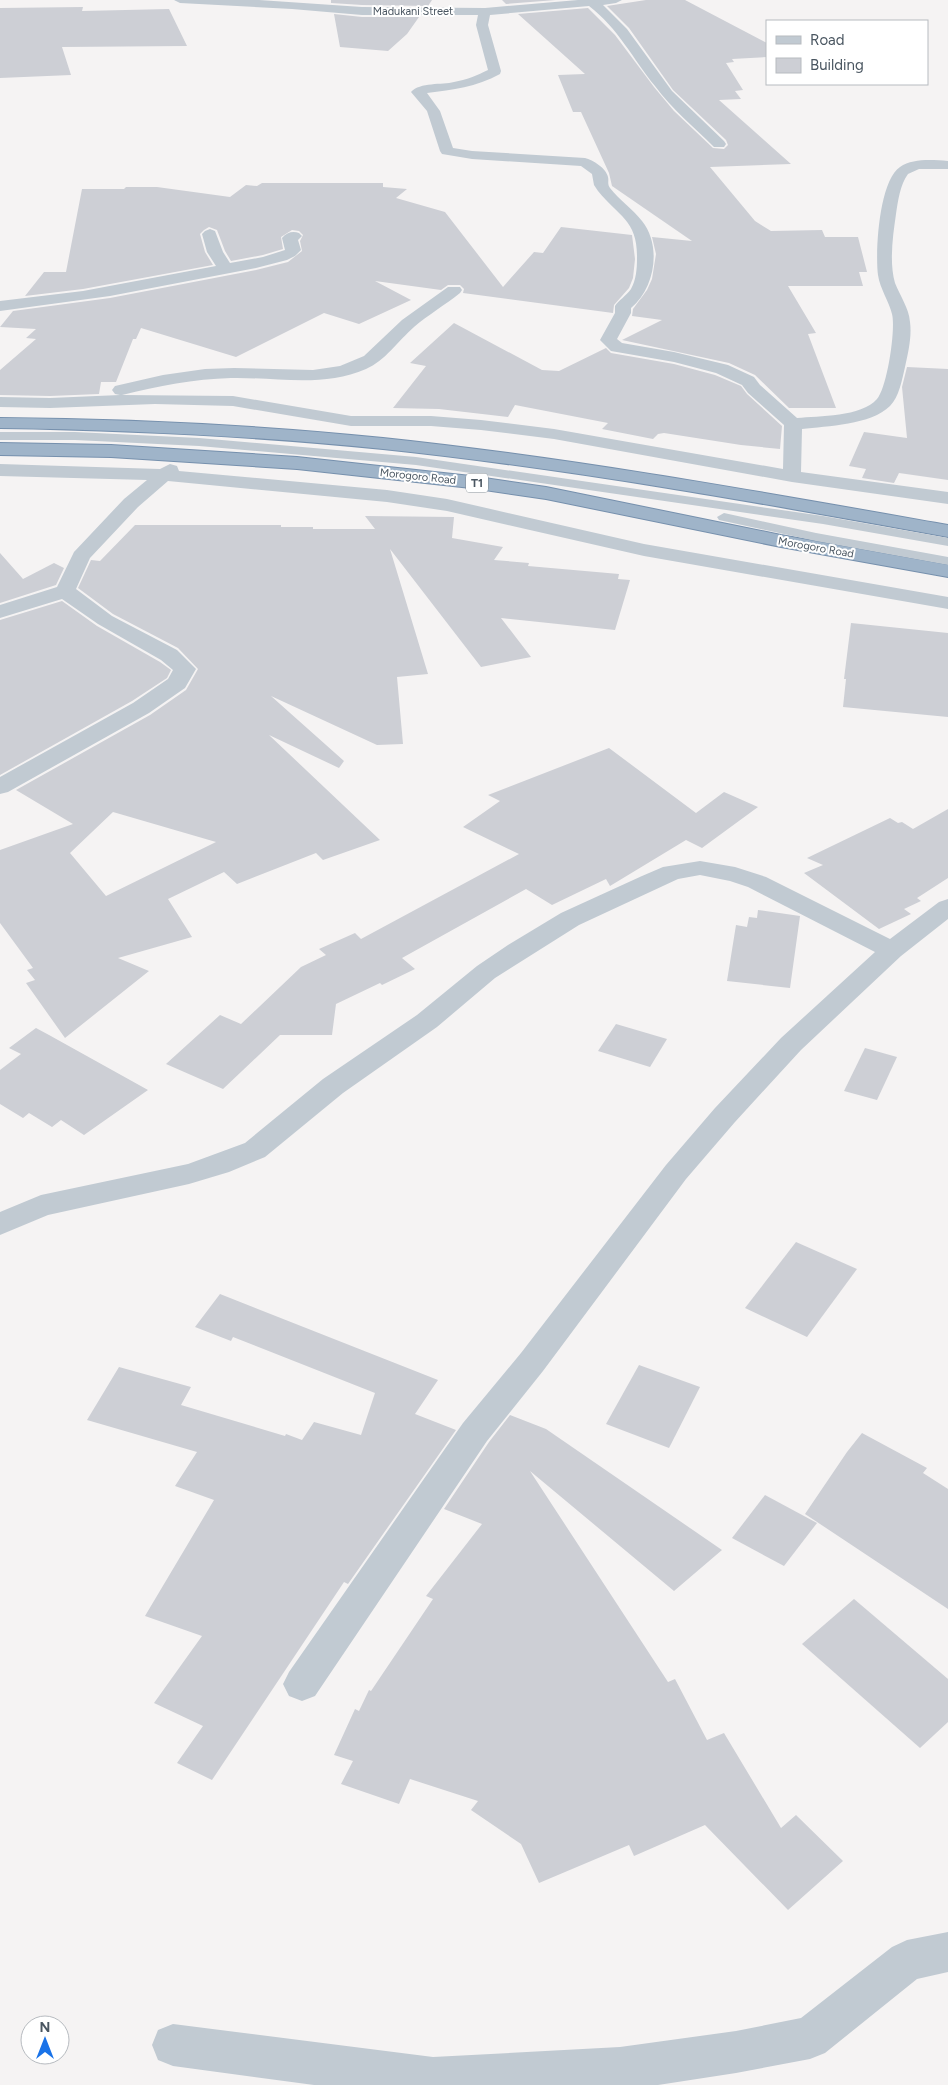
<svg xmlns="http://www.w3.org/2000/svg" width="948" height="2085" font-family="Figtree,sans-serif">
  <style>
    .building { fill: #cdcfd5; fill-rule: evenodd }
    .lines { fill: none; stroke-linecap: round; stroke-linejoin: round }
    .trunk-casing { stroke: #7690ad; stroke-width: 2 }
    .service { fill: #c1cad2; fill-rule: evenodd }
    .minor { fill: #c1cad2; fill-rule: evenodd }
    .trunk { fill: #9fb4c9; fill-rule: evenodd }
    .labels { text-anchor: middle; stroke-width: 4; stroke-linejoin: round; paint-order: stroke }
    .far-street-label { font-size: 11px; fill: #4a5661; stroke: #fff }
    .shield { fill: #fff; stroke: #808990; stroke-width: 1 }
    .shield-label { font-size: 12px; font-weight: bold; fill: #4a5661 }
  </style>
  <rect width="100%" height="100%" fill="#f5f3f3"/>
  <g class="building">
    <path d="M331 0H432L428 6 362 5 331 3Z"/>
    <path d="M502 0H556L506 4Z"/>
    <path d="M646 0H685L767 43V57L732 59 734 62 726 63 743 90 735 91 741 99 719 100 791 164 710 167 755 221 771 231 822 230 825 237H858L867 272H859L863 286H788L816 333 808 334 836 408H789L755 375 729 363 622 340 662 320 632 316 633 309 647 290 652 279 656 254 652 237 692 241 612 186 609 173 581 112H573L558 75 585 74 518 14 588 8 615 35 654 87 674 111 713 148 724 149 728 145 726 140 673 90 629 28 607 6Z"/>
    <path d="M83 7 82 11 169 9 187 46 62 47 71 75 0 78V8Z"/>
    <path d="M334 14 362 17H419L407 34 388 51 340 47Z"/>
    <path d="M262 183H383V187L407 189 396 198 445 212 503 287 534 252 543 253 561 227 632 235 635 259 633 278 629 288 614 305 613 313 463 293 464 289 460 285H448L441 290 375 281 411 300 359 324 324 313 236 357 141 328 136 339H133L116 382H101L99 394 50 396 0 395V370L36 339 26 338 36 329 0 327 13 311 110 298 256 270 288 262 302 251 300 241 303 235 299 231 292 230 281 237 283 249 263 255 231 261 225 251 217 230 209 227 204 230 200 234 205 252 213 265 83 289 25 296 44 272H66L82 189H124L126 187H157L230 197 246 185 257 186Z"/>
    <path d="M454 323 542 370 559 371 606 348 611 353 674 364 715 375 741 386 747 394 782 426 780 449 741 445 664 433 658 434 653 439 602 429 608 423 515 405 508 417 439 409 393 408 426 366 410 363Z"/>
    <path d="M907 367 948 369V480L899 473 894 483 862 478 866 469 849 466 864 432 907 438 902 387Z"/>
    <path d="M365 516 454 517 452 538 503 547 494 560 529 563 528 566 619 574 618 579 630 580 615 630 501 618 531 657 481 667 390 549 428 674 397 677 403 744 377 745 271 696 344 761 339 768 269 735 380 840 323 860 316 853 237 884 224 872 168 899 192 937 118 958 149 971 65 1038 26 983 35 980 27 970 33 968 0 923V850L73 824 16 790 150 715 186 690 198 669 178 648 113 614 78 588 91 560 100 561 135 525H281V527H313V529H375ZM113 812 216 842 106 896 70 853Z"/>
    <path d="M0 553 23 579 54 563 64 568 56 585 0 603Z"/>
    <path d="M62 601 97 626 160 662 171 670 167 678 132 701 0 775V620Z"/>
    <path d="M851 623 948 633V717L843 707 846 679H844Z"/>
    <path d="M609 748 696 813 724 792 758 807 702 848 686 840 610 886 606 879 552 905 526 889 402 958 415 969 382 985 380 983 336 1004 332 1035H280L223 1089 166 1064 220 1015 241 1024 301 967 326 955 319 949 355 933 361 939 519 854 463 827 500 801 488 795Z"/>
    <path d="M948 809V878L917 898 921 901 904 909 911 914 879 929 804 873 823 865 807 858 890 818 898 823 902 822 913 829Z"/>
    <path d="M758 910 800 916 790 988 727 981 736 925 747 927 749 917 757 918Z"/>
    <path d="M616 1024 667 1039 650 1067 598 1051Z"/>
    <path d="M36 1028 49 1035 148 1090 84 1135 61 1120 52 1127 29 1113 23 1118 0 1104V1070L21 1054 9 1048Z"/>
    <path d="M865 1048 897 1057 877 1100 844 1091Z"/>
    <path d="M796 1242 857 1269 807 1337 745 1308Z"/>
    <path d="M220 1294 438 1380 415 1414 456 1430 348 1584 344 1582 212 1780 177 1763 203 1726 154 1703 202 1636 145 1616 214 1500 175 1486 197 1452 87 1420 119 1367 191 1387 181 1405 285 1436 286 1434 302 1440 314 1422 361 1435 375 1393 233 1337 231 1341 195 1327Z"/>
    <path d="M639 1365 700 1387 669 1448 606 1424Z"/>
    <path d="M510 1415 546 1429 722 1550 674 1591 530 1471 668 1682 675 1679 707 1740 724 1733 781 1828 796 1815 843 1861 788 1910 705 1825 634 1856 629 1845 539 1883 521 1844 471 1810 478 1801 410 1779 399 1804 341 1784 353 1761 334 1755 355 1709 359 1711 369 1690 371 1691 433 1599 426 1596 482 1524 444 1509 489 1442Z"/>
    <path d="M862 1433 927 1468 923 1473 948 1489V1609L805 1514 847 1452Z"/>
    <path d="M765 1495 817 1523 784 1566 732 1538Z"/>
    <path d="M854 1599 948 1679V1722L920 1748 802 1644Z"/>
  </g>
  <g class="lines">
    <g class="trunk-casing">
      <g id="trunk">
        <path d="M0 418C128 419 256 425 383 438 573 458 761 492 948 525V537C761 503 573 469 383 449 256 436 128 430 0 428Z"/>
        <path d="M0 443 111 445 297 457 471 476 546 487 781 535 948 565V577L781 547 546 499 471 488 297 469 111 457 0 455Z"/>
      </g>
    </g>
    <g class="service">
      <path d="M0 432H75L199 438 416 457 823 516 948 538V546L823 524 416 465 199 446 75 440H0Z"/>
      <path d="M724 513 816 533 948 557V565L816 541 719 520 717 517Z"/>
    </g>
    <g class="minor">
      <path d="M174 0H259L362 7 485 8 578 0H622L616 3 603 5 627 29 672 91 724 141 726 144 724 147H714C694 127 672 109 655 86 633 59 618 28 589 6L490 15 488 25 501 71 500 74C476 87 453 90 427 93L440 111 453 148 472 151 585 158C593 160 606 168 608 177 609 181 607 184 610 188 619 200 633 209 642 221 662 246 655 288 631 308V313L617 339 622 343 674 352 728 365 754 377 760 385 797 418C819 416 861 417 877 399 887 388 896 329 892 314 889 301 880 289 878 275 875 252 879 181 900 167 913 158 933 160 948 161V169H919L908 174C900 185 898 201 896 214 893 235 889 262 895 283 900 296 909 308 910 322 912 337 908 353 905 367 902 380 899 397 890 406 871 425 827 426 802 429L801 472 948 492V504L792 482 554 439 481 430 431 426H351L233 406 155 404 50 408 0 407V397L50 398 120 395 115 394 112 390 115 386 163 375 205 369 234 368 313 370 340 366 364 356 402 320 448 287H460L462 290 460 293C445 305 428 315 414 327 398 341 385 361 366 369 323 388 276 377 231 378 194 379 158 386 122 395L233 396 351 416H431L481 420 554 429 783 469 784 425 748 393 742 385 716 373 674 362 611 351 600 340 615 313V306C619 300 626 296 631 289 636 280 637 269 637 259 638 220 619 217 598 191L594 185 592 174 581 166 472 159 442 154 440 151 427 111 411 92C420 82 442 85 454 82 466 80 478 75 488 70L476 25 478 15H362L292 9 180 3Z"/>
      <path d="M210 229 215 231 223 252 230 263 263 257 285 250 282 238C287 232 293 231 299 233L302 236 298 240 301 250 295 256 287 260 256 268 110 296 0 311V301L83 291 216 266 207 252 202 234 205 231Z"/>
      <path d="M0 464 160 469 170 464 177 466 179 471 387 490 447 499 644 544 948 597V609L644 556 447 511 387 502 168 481 138 507 90 558 76 589 112 616 177 650 196 669 185 688 149 713 8 792 0 794V777L133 703 168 679 173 670 161 660 98 624 62 599 0 618V605L57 587 74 552 124 499 147 480 0 476Z"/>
      <path d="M700 861 735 867 766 877 890 939 939 902 948 899V919L901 956 801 1050 735 1122 686 1179 543 1371 487 1441 315 1696 302 1701 289 1696 283 1684 289 1672 463 1423 521 1353 666 1165 715 1108 781 1038 875 952 748 887 730 881 700 875 678 879 579 925 495 978 437 1027 343 1093 265 1157 229 1172 189 1184 48 1215 0 1235V1212L41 1195 188 1164 245 1143 323 1079 417 1015 477 966 508 945 561 913 642 876 663 867Z"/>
      <path d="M948 1932V1972L917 1979 825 2053 810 2059 736 2073 658 2085H314L173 2066 158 2060 152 2045 158 2030 173 2024 433 2057 620 2047 736 2031 801 2018 892 1947 907 1940Z"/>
    </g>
    <use href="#trunk" class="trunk"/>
  </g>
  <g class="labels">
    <g class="far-street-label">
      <text x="413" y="15">Madukani Street</text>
      <text transform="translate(418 476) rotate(6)" y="4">Morogoro Road</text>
      <text transform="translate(816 547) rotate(10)" y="4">Morogoro Road</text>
    </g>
    <rect class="shield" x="466" y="473.5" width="22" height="19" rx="4"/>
    <g class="shield-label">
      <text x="477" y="487">T1</text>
    </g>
  </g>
  <rect x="766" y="20" width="162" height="65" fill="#ffffff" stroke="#b7bbc0"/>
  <rect x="776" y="36" width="25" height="8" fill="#c1cad2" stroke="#b7bbc0"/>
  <text x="810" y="45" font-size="15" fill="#4a5661">Road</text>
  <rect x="776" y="58" width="25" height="15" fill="#cdcfd5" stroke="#b7bbc0"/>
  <text x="810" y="70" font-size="15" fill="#4a5661">Building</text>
  <g transform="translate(45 2040)"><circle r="24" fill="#ffffff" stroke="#b7bbc0"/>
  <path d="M0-4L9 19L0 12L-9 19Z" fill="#1a73e8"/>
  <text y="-8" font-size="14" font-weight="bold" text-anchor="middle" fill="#4a5661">N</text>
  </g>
</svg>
